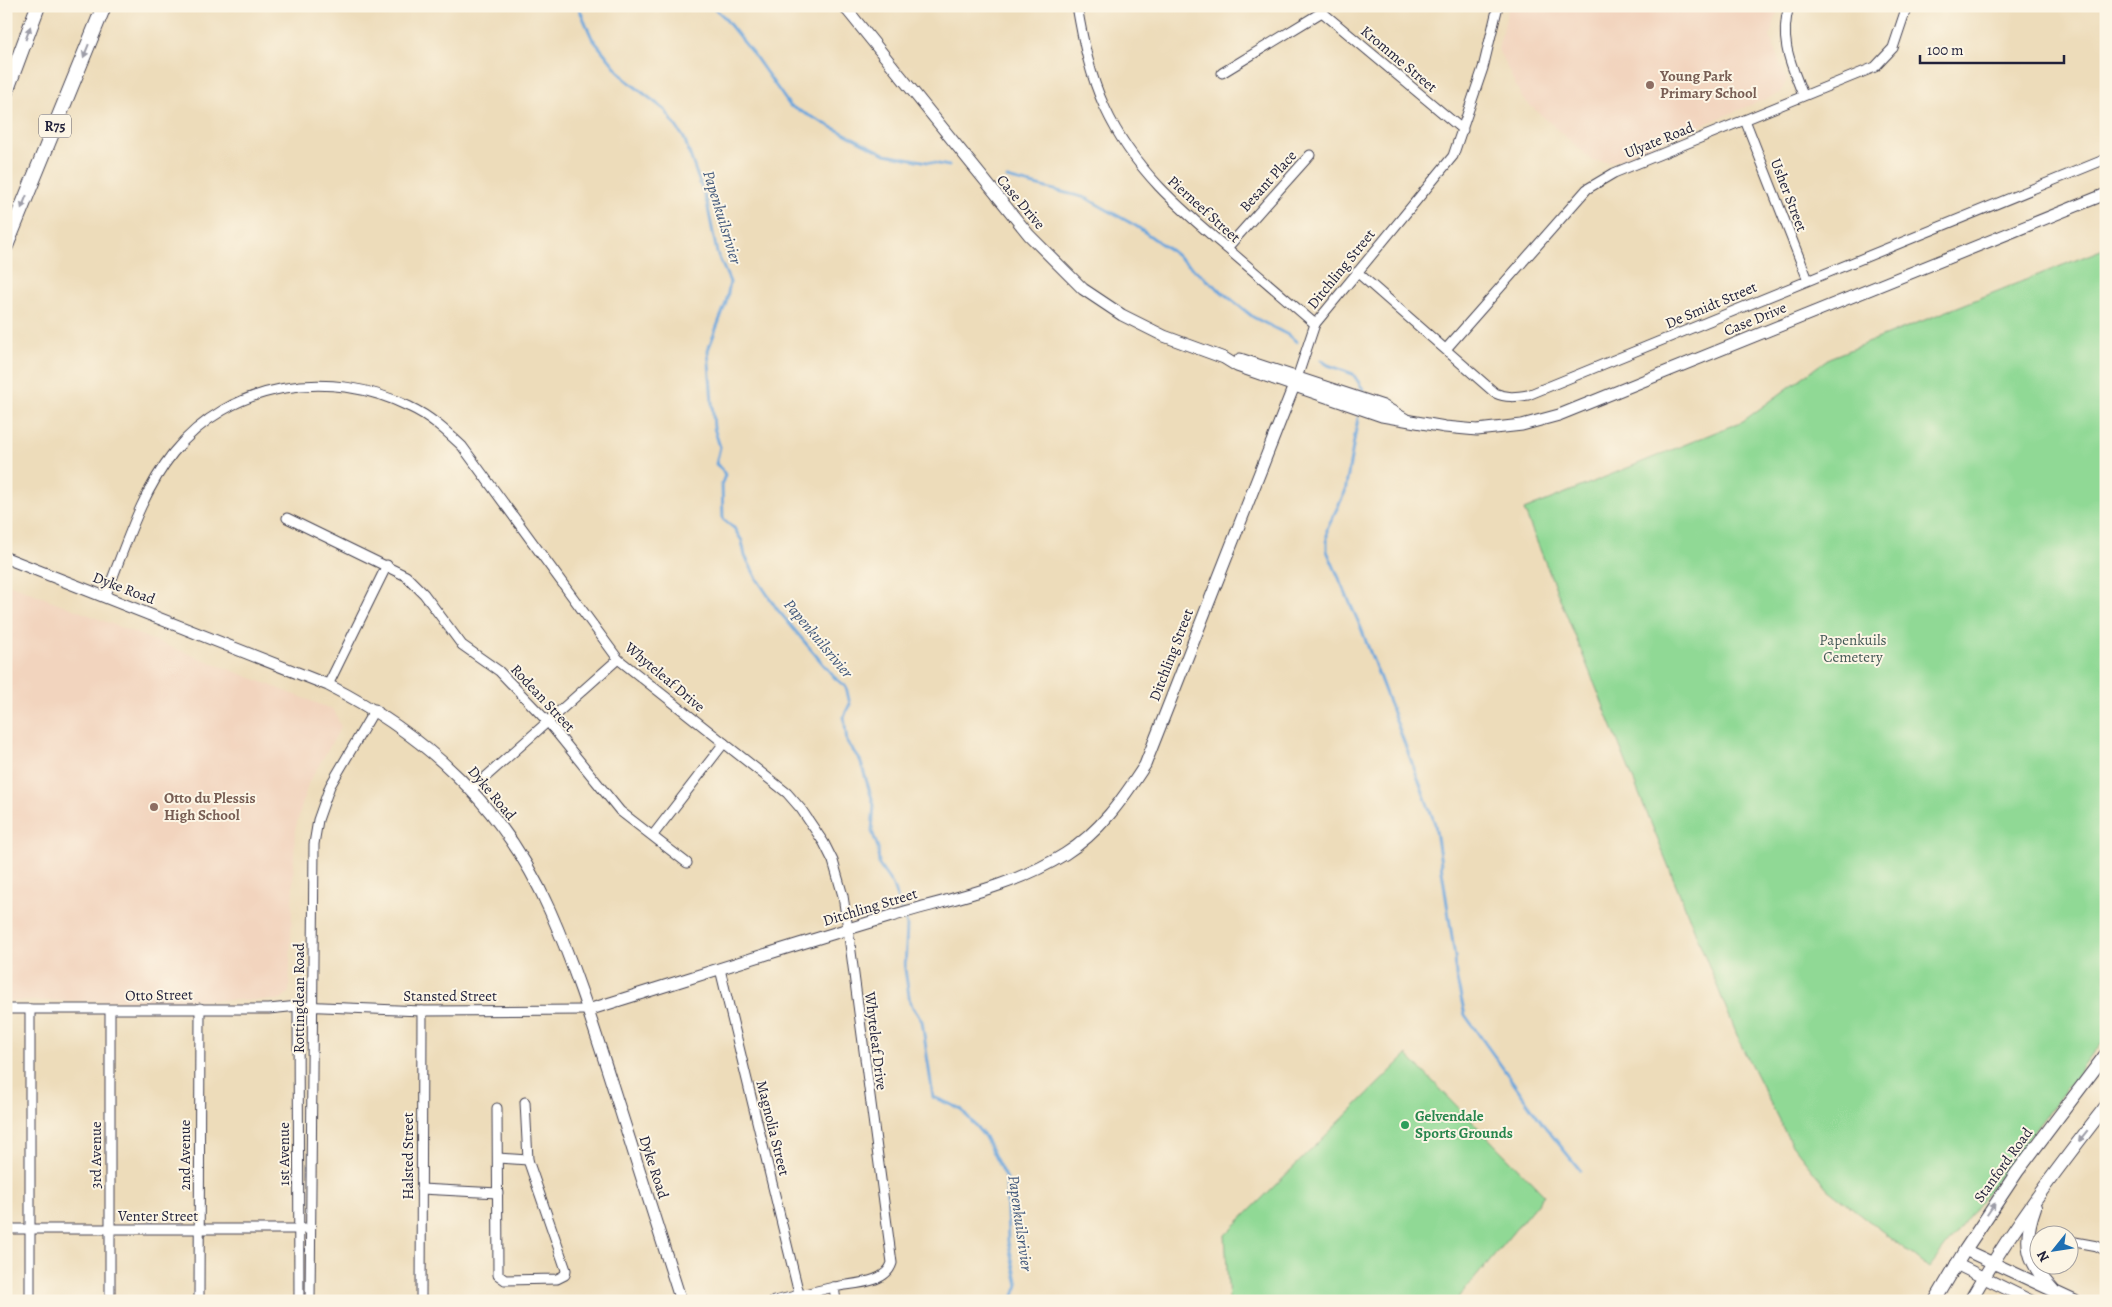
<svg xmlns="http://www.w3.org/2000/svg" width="2112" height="1307" font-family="Alegreya,serif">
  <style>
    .built { fill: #f2d4be }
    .green { fill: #90d995; stroke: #597e68 }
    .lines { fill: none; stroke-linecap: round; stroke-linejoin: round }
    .stream { stroke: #6ca6dc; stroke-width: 3 }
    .minor-casing { stroke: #403e4e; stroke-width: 11 }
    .tertiary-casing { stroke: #403e4e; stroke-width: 13 }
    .secondary-casing { stroke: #403e4e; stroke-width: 14 }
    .primary-casing { stroke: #403e4e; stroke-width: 16 }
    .minor { stroke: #fff; stroke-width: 9 }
    .tertiary { stroke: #fff; stroke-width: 11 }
    .secondary { stroke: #fff; stroke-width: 12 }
    .primary { stroke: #fff; stroke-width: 14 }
    .oneway { fill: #9c9ca7 }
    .education-dot { fill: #8d6e63; stroke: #fcf5e5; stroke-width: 2 }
    .leisure-dot { fill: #2e9e5b; stroke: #fcf5e5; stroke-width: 2 }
    .labels { text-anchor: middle; stroke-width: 4; stroke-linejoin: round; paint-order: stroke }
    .shield { fill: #fcf5e5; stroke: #63616e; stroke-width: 1 }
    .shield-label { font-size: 14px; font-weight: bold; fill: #22223b }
    .street-label { font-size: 15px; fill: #22223b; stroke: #fcf5e5 }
    .education-label { font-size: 15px; font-weight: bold; fill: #785e54; stroke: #fcf5e5; text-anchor: start }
    .park-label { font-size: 15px; fill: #435956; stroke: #fcf5e5 }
    .leisure-label { font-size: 15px; font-weight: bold; fill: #27864d; stroke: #fcf5e5; text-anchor: start }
    .water-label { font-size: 16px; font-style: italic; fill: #40577b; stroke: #fcf5e5 }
  </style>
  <rect width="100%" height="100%" fill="#fcf5e5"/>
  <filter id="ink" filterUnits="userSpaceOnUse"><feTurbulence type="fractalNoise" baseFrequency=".02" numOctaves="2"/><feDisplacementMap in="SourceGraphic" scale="10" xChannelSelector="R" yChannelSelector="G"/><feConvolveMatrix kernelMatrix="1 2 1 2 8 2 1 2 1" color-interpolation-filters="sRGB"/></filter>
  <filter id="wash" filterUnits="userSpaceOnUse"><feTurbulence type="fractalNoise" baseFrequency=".0096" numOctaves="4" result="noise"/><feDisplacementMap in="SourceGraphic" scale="20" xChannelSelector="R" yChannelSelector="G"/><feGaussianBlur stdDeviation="1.12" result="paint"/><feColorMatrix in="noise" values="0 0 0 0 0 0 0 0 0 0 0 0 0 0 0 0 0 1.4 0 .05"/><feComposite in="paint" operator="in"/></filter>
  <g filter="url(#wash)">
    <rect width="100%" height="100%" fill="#eddcba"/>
    <g class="built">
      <path d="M1509 6H1779L1770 37 1787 80 1780 93 1613 162 1593 161 1523 99 1518 90 1498 49Z"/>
      <path d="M6 583 334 710 341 727 308 784 295 830 289 992 281 1000 6 1001Z"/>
    </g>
    <g class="green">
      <path d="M2106 248V1037L1929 1268 1827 1188 1790 1142 1741 1045 1524 510 1743 421 1829 358Z"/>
      <path d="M1407 1055 1544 1195 1456 1301H1229L1225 1235Z"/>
    </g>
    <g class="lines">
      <g class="stream">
        <path d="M578 6 592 38 625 79 665 110 684 138 707 203 717 253 730 282 726 303 708 350 714 428 720 447 716 464 722 469 725 475 722 483 723 519 734 528 742 541 745 556 757 579 777 609 834 677 846 687 850 704 844 716 847 742 860 760 874 805 872 831 878 848 879 865 892 884 907 925 905 969 910 1003 922 1021 933 1097 961 1109 985 1137 1006 1179 1008 1242 1018 1285 1012 1301"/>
        <path d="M712 6 723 16 754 55 790 106 885 154 949 166"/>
        <path d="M1007 178 1086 198 1136 226 1170 250 1253 317 1288 335 1297 342"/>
        <path d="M1321 360 1328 365 1353 374 1363 389"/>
        <path d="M1358 418 1345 492 1327 529V551L1361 628 1435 824 1455 957 1456 976 1465 1015 1542 1123 1580 1170"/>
      </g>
    </g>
  </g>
  <g filter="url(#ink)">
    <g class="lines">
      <g class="minor-casing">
        <g id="minor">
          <path d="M1077 6C1083 41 1090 76 1105 108 1133 169 1179 208 1229 250 1257 274 1286 299 1315 324"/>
          <path d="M1321 6 1322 12 1463 130"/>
          <path d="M1789 6C1779 41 1791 64 1803 95"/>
          <path d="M1222 73 1322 12"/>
          <path d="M1745 120 1808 280"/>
          <path d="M1227 248 1310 155"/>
          <path d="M1357 272 1495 393C1506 398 1516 397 1528 395L2106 159"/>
          <path d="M1446 349 1587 189 1614 173 1875 67 1893 48 1907 6"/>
          <path d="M1297 378 1315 324 1453 156 1483 68 1498 6"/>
          <path d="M287 518 406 576 424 594 462 645 499 671 548 722 620 811 687 863"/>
          <path d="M105 597C125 548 140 495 173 453 230 382 330 367 410 407 430 416 446 431 462 446L618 659 787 793 801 809 824 843 833 861 843 896 848 929 892 1263C886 1284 853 1283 834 1287L836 1301"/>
          <path d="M328 685 387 565"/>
          <path d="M471 790 618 659"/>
          <path d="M653 835 724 743"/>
          <path d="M720 969 799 1294"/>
          <path d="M298 1006 299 1301"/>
          <path d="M6 1009H269L298 1006 422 1011 588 1010"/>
          <path d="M497 1108 498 1275 505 1280 557 1279 565 1275 566 1270 528 1160 525 1102"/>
          <path d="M498 1158 528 1160"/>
          <path d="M421 1189 498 1193"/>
          <path d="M6 1229H309"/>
          <path d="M2075 1242 2097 1246 2106 1251"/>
          <path d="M30 1301V1009"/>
          <path d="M110 1301V1010"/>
          <path d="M199 1301 200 1008"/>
          <path d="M310 1301 314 844 318 820 330 786 375 709"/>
          <path d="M421 1301 422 1011"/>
          <path d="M774 1301 834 1287"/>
        </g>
      </g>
      <g class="tertiary-casing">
        <g id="tertiary">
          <path d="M844 6 1029 235 1083 289 1122 315 1164 336 1224 358 1237 366 1382 416 1445 427 1477 430 1522 425 1559 415 2106 194"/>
          <path d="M1240 359 1383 406 1405 419"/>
          <path d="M6 558 328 685C427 735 505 808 550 911 574 965 592 1022 610 1078 634 1152 657 1227 681 1301"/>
          <path d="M588 1010C688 979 787 947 888 917 948 899 1011 888 1065 854 1100 832 1123 799 1145 765L1297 378"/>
          <path d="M1965 1250 2075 1301"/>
          <path d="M1956 1264 2031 1301"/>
        </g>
      </g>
      <g class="secondary-casing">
        <g id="secondary">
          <path d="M2035 1207C2022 1243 2027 1262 2053 1290"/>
          <path d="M1935 1301 1965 1250 2017 1172 2106 1054"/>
          <path d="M1970 1301C2009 1232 2057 1169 2106 1106"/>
        </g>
      </g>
      <g class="primary-casing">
        <g id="primary">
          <path d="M6 92 38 6"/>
          <path d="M6 246 104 6"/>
        </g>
      </g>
      <use href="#minor" class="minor"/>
      <use href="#tertiary" class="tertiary"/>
      <use href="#secondary" class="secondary"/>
      <use href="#primary" class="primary"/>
    </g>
    <defs><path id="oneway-solid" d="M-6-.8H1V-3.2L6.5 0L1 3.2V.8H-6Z" transform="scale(1.25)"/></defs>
    <g class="oneway">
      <use href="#oneway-solid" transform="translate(28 33) rotate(-70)"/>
      <use href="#oneway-solid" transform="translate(86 51) rotate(112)"/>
      <use href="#oneway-solid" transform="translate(24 202) rotate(112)"/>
      <use href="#oneway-solid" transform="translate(2083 1136) rotate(128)"/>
      <use href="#oneway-solid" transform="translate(1991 1209) rotate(-56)"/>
    </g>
  </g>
  <g class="education-dot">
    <circle cx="1650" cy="85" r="5"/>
    <circle cx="154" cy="807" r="5"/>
  </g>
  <circle class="leisure-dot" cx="1405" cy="1125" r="5"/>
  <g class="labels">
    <rect class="shield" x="39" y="114.5" width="32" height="23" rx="4"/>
    <g class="shield-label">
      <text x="55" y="131">R75</text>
    </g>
    <g class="street-label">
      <text transform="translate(1399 59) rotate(40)" y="5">Kromme Street</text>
      <text transform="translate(1659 140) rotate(-22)" y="5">Ulyate Road</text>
      <text transform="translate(1268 181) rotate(-48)" y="5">Besant Place</text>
      <text transform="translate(1789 195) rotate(69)" y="5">Usher Street</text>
      <text transform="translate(1021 202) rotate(50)" y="5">Case Drive</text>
      <text transform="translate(1204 209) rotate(42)" y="5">Pierneef Street</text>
      <text transform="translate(1341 269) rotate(-51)" y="5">Ditchling Street</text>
      <text transform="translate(1711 305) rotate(-23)" y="5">De Smidt Street</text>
      <text transform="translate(1755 319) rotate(-22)" y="5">Case Drive</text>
      <text transform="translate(124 588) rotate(21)" y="5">Dyke Road</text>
      <text transform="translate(1171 655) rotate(-69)" y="5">Ditchling Street</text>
      <text transform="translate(665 677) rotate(40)" y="5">Whyteleaf Drive</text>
      <text transform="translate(543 698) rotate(47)" y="5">Rodean Street</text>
      <text transform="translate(492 793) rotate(50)" y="5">Dyke Road</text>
      <text transform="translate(870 907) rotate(-17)" y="5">Ditchling Street</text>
      <text transform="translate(159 995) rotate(-1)" y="5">Otto Street</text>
      <text x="450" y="1001">Stansted Street</text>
      <text transform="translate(299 998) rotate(-90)" y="5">Rottingdean Road</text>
      <text transform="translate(876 1041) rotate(83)" y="5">Whyteleaf Drive</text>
      <text transform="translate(773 1128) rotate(76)" y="5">Magnolia Street</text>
      <text transform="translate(284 1154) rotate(-90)" y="5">1st Avenue</text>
      <text transform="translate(96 1155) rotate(-90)" y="5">3rd Avenue</text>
      <text transform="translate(185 1155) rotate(-90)" y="5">2nd Avenue</text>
      <text transform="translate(408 1156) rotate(-90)" y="5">Halsted Street</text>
      <text transform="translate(2003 1165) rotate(-54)" y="5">Stanford Road</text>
      <text transform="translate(654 1167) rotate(72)" y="5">Dyke Road</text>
      <text x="158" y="1221">Venter Street</text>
    </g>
    <g class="education-label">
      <text x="1660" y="81">Young Park<tspan x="1660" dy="17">Primary School</tspan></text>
      <text x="164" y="803">Otto du Plessis<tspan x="164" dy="17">High School</tspan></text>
    </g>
    <g class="park-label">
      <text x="1853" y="645">Papenkuils<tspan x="1853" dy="17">Cemetery</tspan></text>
    </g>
    <g class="leisure-label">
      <text x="1415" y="1121">Gelvendale<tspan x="1415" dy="17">Sports Grounds</tspan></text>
    </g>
    <g class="water-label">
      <text transform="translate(723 217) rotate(73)" y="6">Papenkuilsrivier</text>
      <text transform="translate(819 638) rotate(50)" y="6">Papenkuilsrivier</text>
      <text transform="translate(1021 1223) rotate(82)" y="6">Papenkuilsrivier</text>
    </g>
  </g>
  <rect width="2112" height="1307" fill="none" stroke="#fcf5e5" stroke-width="25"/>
  <g transform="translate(2054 1250) rotate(240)"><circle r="24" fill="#fcf5e5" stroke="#a5a1a1"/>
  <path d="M0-4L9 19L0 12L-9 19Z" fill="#1f6fb2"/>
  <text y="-8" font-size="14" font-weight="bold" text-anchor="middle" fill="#22223b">N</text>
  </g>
  <path d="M1920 55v8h144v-8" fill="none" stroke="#22223b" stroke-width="2.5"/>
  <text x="1927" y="55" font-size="15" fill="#22223b" stroke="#fcf5e5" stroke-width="4" paint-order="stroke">100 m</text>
</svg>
